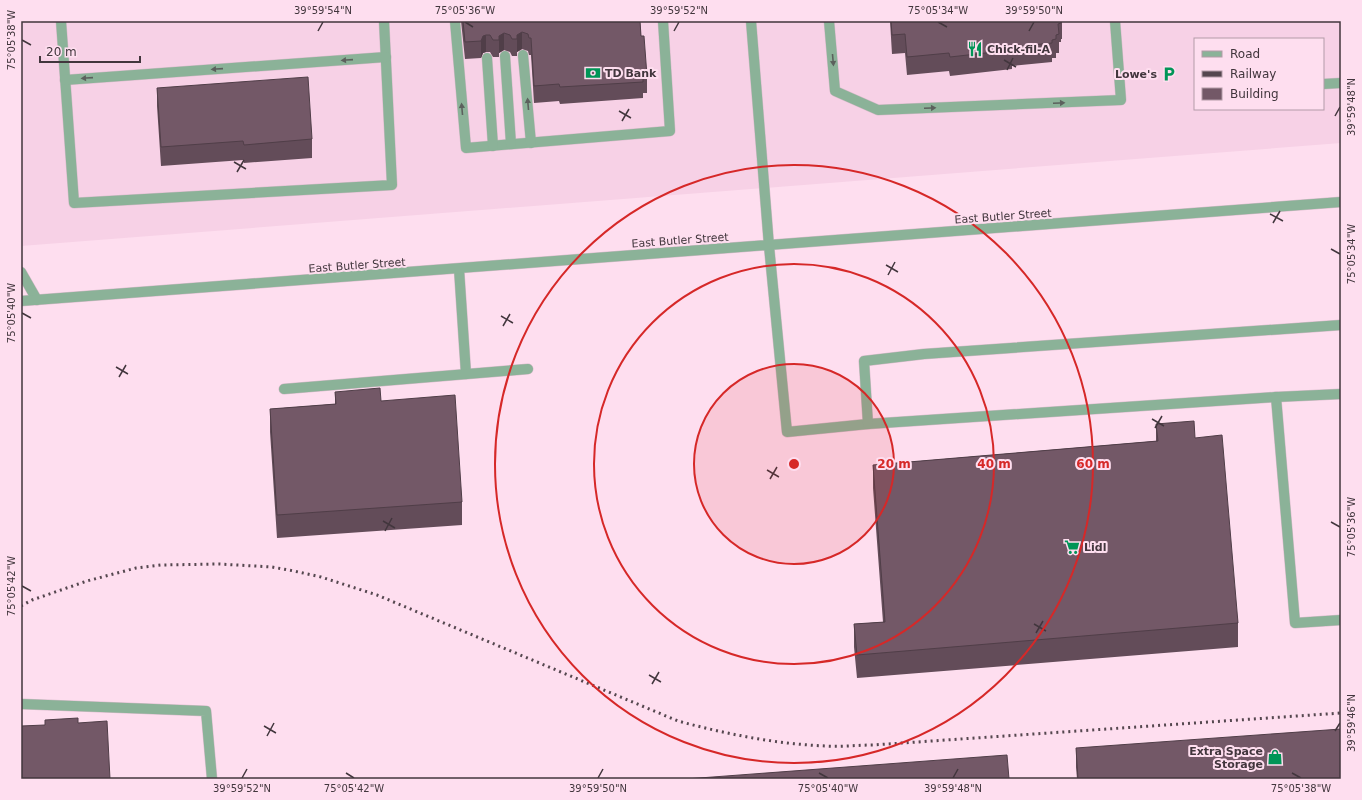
<svg xmlns="http://www.w3.org/2000/svg" width="1362" height="800" font-family="'DejaVu Sans',sans-serif">
  <style>
    .built { fill: #f7d1e6; fill-rule: evenodd }
    .lines { fill: none; stroke-linecap: round; stroke-linejoin: round }
    .lane-casing { stroke: #d8bccb; stroke-width: 11 }
    .street-casing { stroke: #d8bccb; stroke-width: 11 }
    .lane { stroke: #8bb298; stroke-width: 10 }
    .street { stroke: #8bb298; stroke-width: 10 }
    .rail { stroke: #55474f; stroke-width: 3; stroke-dasharray: 2 4; stroke-linecap: butt }
    .wall { fill: #634c59 }
    .shaded-wall { fill: #503e48 }
    .building { fill: #735867; stroke: #503e48 }
    .oneway { fill: #5c615d }
    .ticks { fill: none; stroke: #42363d; stroke-width: 1.5 }
    .ring { fill: none; stroke: #d62828; stroke-width: 2 }
    .labels { text-anchor: middle; stroke-width: 4; stroke-linejoin: round; paint-order: stroke }
    .poi-label { font-size: 11px; font-weight: bold; fill: #42363d; stroke: #fedeef; text-anchor: start }
    .street-label { font-size: 11px; fill: #42363d; stroke: #fedeef }
    .centre { fill: #d62828; stroke: #fedeef; stroke-width: 2 }
    .ring-label { font-size: 12px; text-anchor: middle; font-weight: bold; fill: #d62828; stroke: #fedeef; stroke-width: 4; stroke-linejoin: round; paint-order: stroke }
    .neatline { fill: none; stroke: #42363d; stroke-width: 1.5 }
    .ticks-label { font-size: 10px; text-anchor: middle; fill: #42363d }
  </style>
  <rect width="100%" height="100%" fill="#fedeef"/>
  <path class="built" d="M21 21H1341V143L21 246ZM1195 39H1323V109H1195Z"/>
  <g class="lines">
    <g class="lane-casing">
      <g id="lane">
        <path d="M61 21 74 203 392 185 384 21"/>
        <path d="M455 21 466 148 670 131 663 21"/>
        <path d="M751 21 769 246 787 432 868 424 1276 397 1341 394"/>
        <path d="M829 21 835 91 878 110 1121 100 1115 21"/>
        <path d="M523 55 531 143"/>
        <path d="M505 56 511 144"/>
        <path d="M487 58 493 146"/>
        <path d="M65 80 386 57"/>
        <path d="M1323 84 1341 83"/>
        <path d="M459 269 466 374"/>
        <path d="M21 272 37 300"/>
        <path d="M284 389 528 369"/>
        <path d="M1276 397 1295 623 1341 620"/>
        <path d="M868 424 864 361 924 354 1341 325"/>
        <path d="M21 704 206 711 212 779"/>
      </g>
    </g>
    <g class="street-casing">
      <path id="street" d="M21 301 1341 202"/>
    </g>
    <use href="#lane" class="lane"/>
    <use href="#street" class="street"/>
    <path class="rail" d="M21 606 32 600 87 581 136 568 161 565 219 564 272 567 294 571 321 577 377 595 678 721C726 734 776 744 826 746 842 747 857 745 873 745L1341 713"/>
  </g>
  <g class="wall">
    <path d="M461 21H640L641 36 647 76V93H643V98L560 104 559 101 534 103 531 55H529L528 51 522 49 517 52V56H512L510 52 504 50 499 53V57H493L490 52H486L483 53 481 58 465 59Z"/>
    <path d="M890 21H1062V39H1061V42H1059V53H1056V58H1052V62L1012 66V69L950 76 949 71 907 75 905 53 892 54Z"/>
    <path d="M157 88 312 139V158L244 163 243 160 161 166 157 106Z"/>
    <path d="M335 392 381 401 462 502V525L277 538 270 432V409L335 404Z"/>
    <path d="M1156 424 1195 438 1238 623V647L857 678 854 647V624L883 622 873 488V465L1156 441Z"/>
    <path d="M1076 748 1341 779H1077L1076 767Z"/>
  </g>
  <g class="shaded-wall">
    <path d="M522 32V49L517 52V56V35Z"/>
    <path d="M504 33V50L499 53V57V36Z"/>
    <path d="M486 35V52L483 53 481 58V41L483 36Z"/>
  </g>
  <g class="building">
    <path d="M463 21H530V22V21H640L641 36H644L647 76H643V82L560 87 559 84 534 86 531 38H529L528 34 522 32 517 35V39H512L510 35 504 33 499 36V40H493L490 35H486L483 36 481 41 465 42Z"/>
    <path d="M891 21H1061V23L1058 24 1059 34 1056 35V39L1052 40V43L1011 47 1012 50 950 57 949 53 907 57 905 34 892 35Z"/>
    <path d="M308 77 312 139 244 145 243 141 161 147 157 88Z"/>
    <path d="M380 388 381 401 455 395 462 502 277 515 270 409 336 404 335 392Z"/>
    <path d="M1194 421 1195 438 1222 435 1238 623 857 655 854 624 885 622 873 465 1158 441 1156 424Z"/>
    <path d="M78 718V723L107 721 110 779H21V726L45 725V720Z"/>
    <path d="M1341 729V779H1078L1076 748Z"/>
    <path d="M1007 755 1009 779H686Z"/>
  </g>
  <defs><path id="oneway-solid" d="M-6-.8H1V-3.2L6.5 0L1 3.2V.8H-6Z"/></defs>
  <g class="oneway">
    <use href="#oneway-solid" transform="translate(347 60) rotate(176)"/>
    <use href="#oneway-solid" transform="translate(833 60) rotate(85)"/>
    <use href="#oneway-solid" transform="translate(217 69) rotate(176)"/>
    <use href="#oneway-solid" transform="translate(87 78) rotate(176)"/>
    <use href="#oneway-solid" transform="translate(1059 103) rotate(-2)"/>
    <use href="#oneway-solid" transform="translate(528 104) rotate(-95)"/>
    <use href="#oneway-solid" transform="translate(930 108) rotate(-2)"/>
    <use href="#oneway-solid" transform="translate(462 109) rotate(-95)"/>
  </g>
  <path class="ticks" d="M465 22 473 27M938 22 947 27M318 31 323 22M674 31 679 22M1029 31 1034 22M22 40 31 45M1004 60 1016 67M1007 70 1013 58M619 111 631 118M1335 116 1340 107M622 121 629 109M234 162 246 169M237 172 244 160M1270 214 1283 221M1273 223 1280 211M1331 249 1340 254M886 265 898 272M888 275 895 262M22 313 31 318M501 316 513 323M503 326 510 314M116 367 128 374M119 377 126 365M1152 419 1164 426M1155 428 1162 416M767 470 779 477M770 479 777 467M383 521 395 528M1331 522 1340 527M385 531 392 518M22 586 31 591M1034 624 1046 631M1036 633 1043 621M649 675 661 682M652 684 659 672M264 726 276 733M1335 731 1340 723M267 736 274 723M346 773 354 778M819 773 828 778M1292 773 1301 778M242 778 247 769M598 778 603 769M953 778 958 769"/>
  <circle cx="794" cy="464" r="100" fill="#d62828" fill-opacity=".12"/>
  <g class="ring">
    <circle cx="794" cy="464" r="100"/>
    <circle cx="794" cy="464" r="200"/>
    <circle cx="794" cy="464" r="299"/>
  </g>
  <defs>
    <g id="restaurant-bare" transform="scale(1.2)"><path d="M-5-6h1v4h1v-4h1v4h1v-4h1v5L-1.5 .5V6h-2V.5L-5-1ZM5-6V6H3V1.5H1.5Q1.5-4 5-6Z" fill="#009557" stroke="#fedeef" stroke-width="2.5" paint-order="stroke"/></g>
    <g id="bank-bare" transform="scale(1.2)"><path d="M-6-4H6V4H-6ZM0-2.3a2.3 2.3 0 1 0 0 4.6a2.3 2.3 0 1 0 0-4.6Z" fill="#009557" stroke="#fedeef" stroke-width="2.5" paint-order="stroke"/></g>
    <g id="parking-bare" transform="scale(1.2)"><path d="M-3.5-5.5H1a3.5 3.5 0 0 1 0 7H-1V5.5H-3.5ZM-1-3.4V-.6H.8a1.4 1.4 0 0 0 0-2.8Z" fill="#009557" stroke="#fedeef" stroke-width="2.5" paint-order="stroke"/></g>
    <g id="supermarket-bare" transform="scale(1.2)"><path d="M-6-5.5h2.5l.6 2H6L4.5 2H-2.5L-4.4-4H-6ZM-1.5 3.2a1.3 1.3 0 1 0 .1 0ZM3 3.2a1.3 1.3 0 1 0 .1 0Z" fill="#009557" stroke="#fedeef" stroke-width="2.5" paint-order="stroke"/></g>
    <g id="shop-bare" transform="scale(1.2)"><path d="M-5-2.5h2.3a2.7 3.5 0 0 1 5.4 0H5L5.5 6h-11ZM-1.5-2.5h3a1.5 2.3 0 0 0-3 0Z" fill="#009557" stroke="#fedeef" stroke-width="2.5" paint-order="stroke"/></g>
  </defs>
  <g fill-rule="evenodd">
    <use href="#restaurant-bare" x="975" y="49"/>
    <use href="#bank-bare" x="593" y="73"/>
    <use href="#parking-bare" x="1169" y="74"/>
    <use href="#supermarket-bare" x="1072" y="547"/>
    <use href="#shop-bare" x="1275" y="757"/>
  </g>
  <g class="labels">
    <g class="poi-label">
      <text x="987" y="53">Chick-fil-A</text>
      <text x="605" y="77">TD Bank</text>
      <text x="1157" y="78" text-anchor="end">Lowe's</text>
      <text x="1084" y="551">Lidl</text>
      <text x="1263" y="755" text-anchor="end">Extra Space<tspan x="1263" dy="13">Storage</tspan></text>
    </g>
    <g class="street-label">
      <text transform="translate(1003 216) rotate(-4)" y="4">East Butler Street</text>
      <text transform="translate(680 240) rotate(-4)" y="4">East Butler Street</text>
      <text transform="translate(357 265) rotate(-4)" y="4">East Butler Street</text>
    </g>
  </g>
  <circle cx="794" cy="464" r="6" class="centre"/>
  <g class="ring-label">
    <text x="894" y="468">20 m</text>
    <text x="994" y="468">40 m</text>
    <text x="1093" y="468">60 m</text>
  </g>
  <rect width="1362" height="800" fill="none" stroke="#fedeef" stroke-width="44"/>
  <rect x="1194" y="38" width="130" height="72" fill="#fedeef" stroke="#b39ba8"/>
  <rect x="1202" y="51" width="20" height="6" fill="#8bb298" stroke="#b39ba8"/>
  <text x="1230" y="58" font-size="12" fill="#42363d">Road</text>
  <rect x="1202" y="71" width="20" height="6" fill="#55474f" stroke="#b39ba8"/>
  <text x="1230" y="78" font-size="12" fill="#42363d">Railway</text>
  <rect x="1202" y="88" width="20" height="12" fill="#735867" stroke="#b39ba8"/>
  <text x="1230" y="98" font-size="12" fill="#42363d">Building</text>
  <path d="M40 56v6h100v-6" fill="none" stroke="#42363d" stroke-width="2"/>
  <text x="46" y="56" font-size="12" fill="#42363d" stroke="#fedeef" stroke-width="3" paint-order="stroke">20 m</text>
  <rect x="22" y="22" width="1318" height="756" class="neatline"/>
  <g class="ticks-label">
    <text x="323" y="14">39°59'54"N</text>
    <text x="465" y="14">75°05'36"W</text>
    <text x="679" y="14">39°59'52"N</text>
    <text x="938" y="14">75°05'34"W</text>
    <text x="1034" y="14">39°59'50"N</text>
    <text transform="translate(11 40) rotate(-90)" y="4">75°05'38"W</text>
    <text transform="translate(1351 107) rotate(-90)" y="4">39°59'48"N</text>
    <text transform="translate(1351 254) rotate(-90)" y="4">75°05'34"W</text>
    <text transform="translate(11 313) rotate(-90)" y="4">75°05'40"W</text>
    <text transform="translate(1351 527) rotate(-90)" y="4">75°05'36"W</text>
    <text transform="translate(11 586) rotate(-90)" y="4">75°05'42"W</text>
    <text transform="translate(1351 723) rotate(-90)" y="4">39°59'46"N</text>
    <text x="242" y="792">39°59'52"N</text>
    <text x="354" y="792">75°05'42"W</text>
    <text x="598" y="792">39°59'50"N</text>
    <text x="828" y="792">75°05'40"W</text>
    <text x="953" y="792">39°59'48"N</text>
    <text x="1301" y="792">75°05'38"W</text>
  </g>
</svg>
